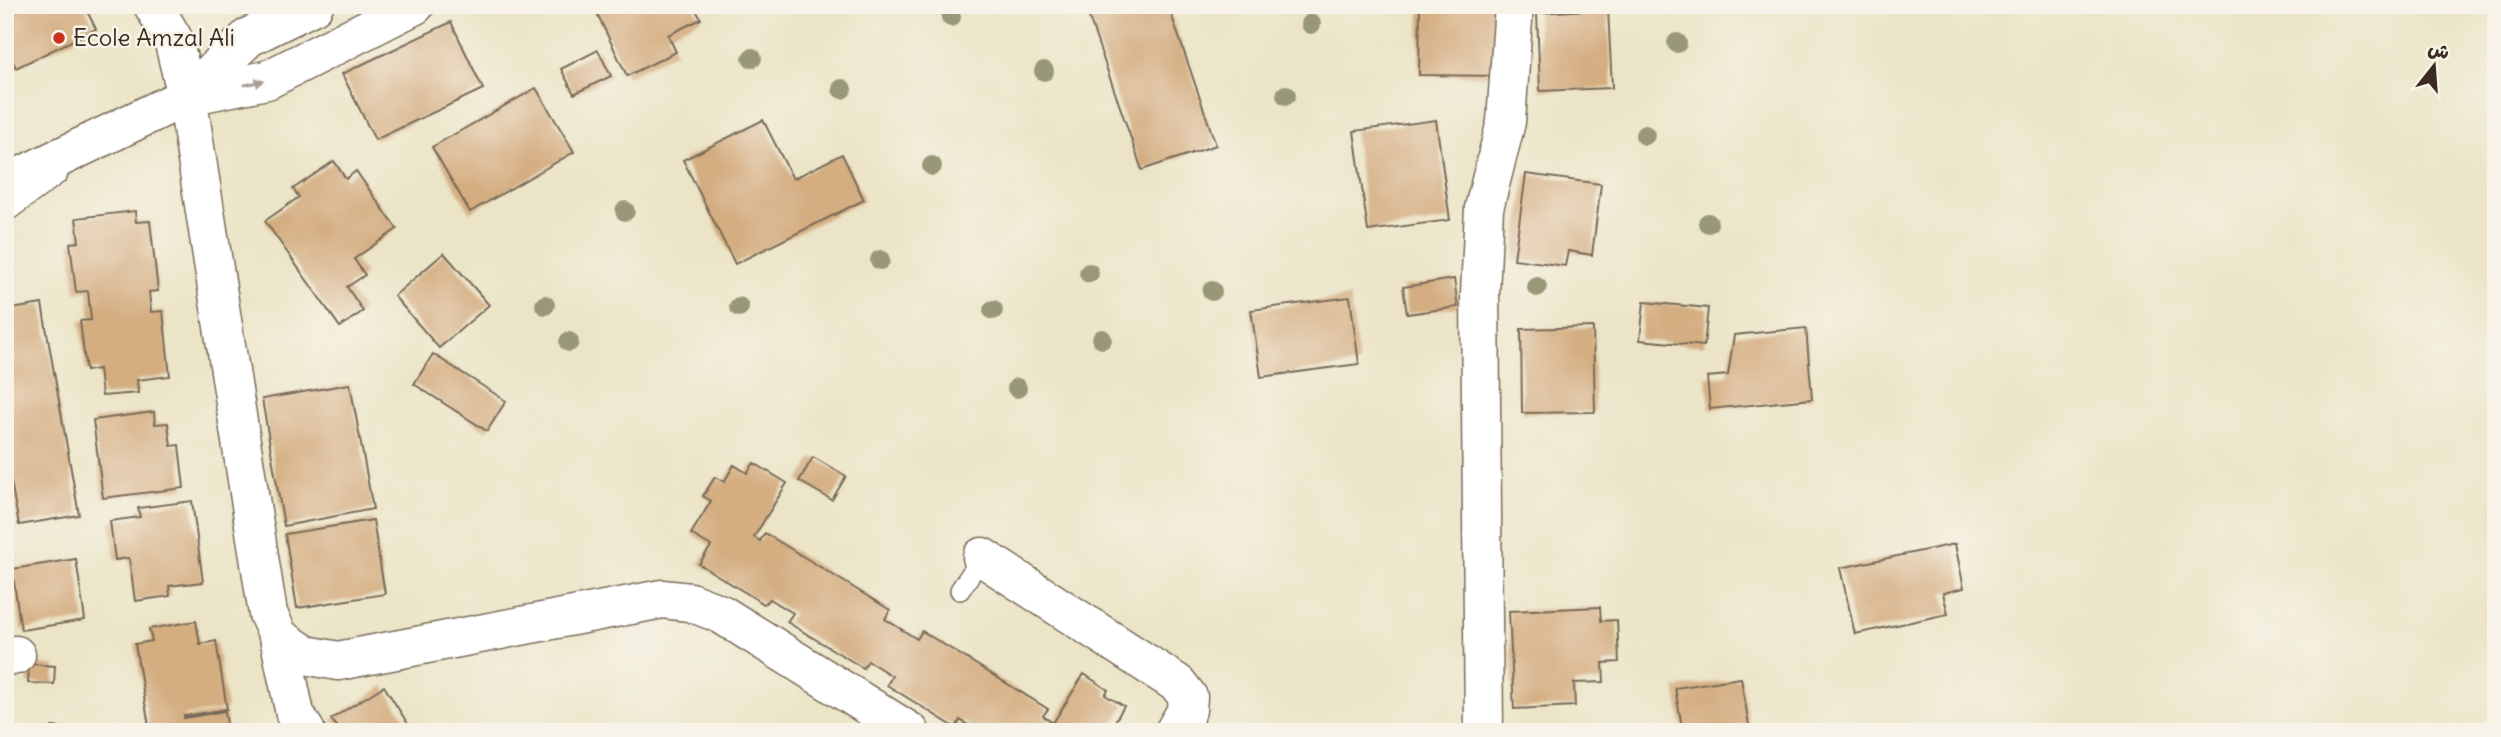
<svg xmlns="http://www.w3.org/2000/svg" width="2501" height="737" font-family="Delius,'Playpen Sans Arabic',sans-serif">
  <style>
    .building { fill: #d4ad81 }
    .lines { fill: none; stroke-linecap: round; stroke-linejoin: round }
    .service-casing { stroke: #796b59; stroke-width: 22 }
    .minor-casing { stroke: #796b59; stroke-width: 41 }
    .primary-casing { stroke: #796b59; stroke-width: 41 }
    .service { stroke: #fff; stroke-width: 19 }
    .minor { stroke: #fff; stroke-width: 38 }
    .primary { stroke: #fff; stroke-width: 38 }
    .tree { fill: #989879 }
    .oneway { fill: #a79f9a }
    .poi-dot { fill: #c8321e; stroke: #f7f3e8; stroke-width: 2.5 }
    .labels { text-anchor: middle; stroke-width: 5; stroke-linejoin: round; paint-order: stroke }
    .poi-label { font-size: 24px; fill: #3b2a1e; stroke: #f7f3e8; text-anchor: start }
  </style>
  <rect width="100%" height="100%" fill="#f7f3e8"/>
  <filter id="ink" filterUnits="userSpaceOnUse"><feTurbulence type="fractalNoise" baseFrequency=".0143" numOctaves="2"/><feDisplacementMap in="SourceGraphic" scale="14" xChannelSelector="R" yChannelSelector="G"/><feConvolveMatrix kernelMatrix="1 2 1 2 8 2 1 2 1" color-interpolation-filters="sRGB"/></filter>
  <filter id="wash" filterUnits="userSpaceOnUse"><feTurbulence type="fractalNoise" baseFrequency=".00686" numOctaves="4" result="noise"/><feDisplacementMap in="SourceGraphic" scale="28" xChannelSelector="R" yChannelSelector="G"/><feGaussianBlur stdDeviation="1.57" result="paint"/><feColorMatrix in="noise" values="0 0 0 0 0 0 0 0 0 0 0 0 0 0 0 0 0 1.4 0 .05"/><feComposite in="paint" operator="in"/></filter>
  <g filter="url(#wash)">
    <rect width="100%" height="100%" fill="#ebe4c6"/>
    <g id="blocks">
      <g class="building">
        <path d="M5 5H84L96 29 16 68 5 47Z"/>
        <path d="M593 5H701L695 8 701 19 668 35 676 52 627 76Z"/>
        <path d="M1108 5H1168L1216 145 1142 170 1087 12Z"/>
        <path d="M1420 5H1505L1504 76 1419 75Z"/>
        <path d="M1608 9 1612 88 1540 91 1537 13Z"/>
        <path d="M451 22 483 89 375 140 342 74Z"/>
        <path d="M598 50 611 76 574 94 561 69Z"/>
        <path d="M536 88 574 152 470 212 432 147Z"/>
        <path d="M763 120 793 179 842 154 864 200 735 264 683 160Z"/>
        <path d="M1436 120 1450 220 1368 231 1354 131Z"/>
        <path d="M334 161 346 179 356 171 397 229 354 259 365 275 347 287 363 311 340 327 265 221 299 197 293 189Z"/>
        <path d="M1526 174 1601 184 1592 255 1568 251 1565 266 1514 259Z"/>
        <path d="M135 211 136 222 150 221 158 291 149 292 151 312 163 311 170 376 137 380 138 393 102 396 99 369 86 371 80 321 91 320 88 291 76 292 70 243 79 242 76 218Z"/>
        <path d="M444 253 489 305 439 348 394 296Z"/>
        <path d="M1454 279 1458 307 1407 314 1403 287Z"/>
        <path d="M1350 297 1359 364 1261 377 1251 310Z"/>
        <path d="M1644 302 1708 308 1704 346 1640 340Z"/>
        <path d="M42 304 79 515 19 525 5 450V310Z"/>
        <path d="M1593 327 1595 412 1522 413 1521 329Z"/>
        <path d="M1806 328 1812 399 1710 409 1707 377 1728 375 1734 335Z"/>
        <path d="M433 354 506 401 487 431 414 384Z"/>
        <path d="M350 384 373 509 284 526 262 399Z"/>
        <path d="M154 412 155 424 168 423 171 446 179 445 184 488 103 498 93 420Z"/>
        <path d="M813 457 846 476 832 500 799 481Z"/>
        <path d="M754 463 787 483 754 537 760 541 765 533 890 610 885 619 917 639 922 631 1048 709 1043 716 1053 723 1084 674 1108 690 1105 695 1124 706 1114 723 1123 728 1121 732H979L960 720 956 728 887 685 892 676 868 661 863 668 787 622 793 613 770 599 764 604 699 564 711 546 691 534 711 501 703 496 715 477 724 482 734 465 747 473Z"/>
        <path d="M192 501 203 582 169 586 170 596 135 601 129 558 115 560 110 521 140 517 138 508Z"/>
        <path d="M373 520 385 594 297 608 285 534Z"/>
        <path d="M1955 544 1964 588 1943 593 1948 614 1855 634 1840 568Z"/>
        <path d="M76 559 85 620 21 630 12 569Z"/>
        <path d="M1600 607 1601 621 1617 620 1619 662 1603 663 1604 682 1574 683 1575 706 1514 709 1509 611Z"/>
        <path d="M196 621 200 644 216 641 227 709 184 716V718L225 711 228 732H150L135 644 152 641 149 629Z"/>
        <path d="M29 664 55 666 54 684 28 683Z"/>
        <path d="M1741 678 1750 732H1683L1675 688Z"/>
        <path d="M384 686 413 732H340L331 719Z"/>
        <path d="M52 727 101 730 100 732H52Z"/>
      </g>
    </g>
  </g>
  <g filter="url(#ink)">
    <use href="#blocks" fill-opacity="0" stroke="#796b59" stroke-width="2"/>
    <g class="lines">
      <g class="service-casing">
        <g id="service">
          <path d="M5 213 58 174"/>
          <path d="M960 590 982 557"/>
        </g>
      </g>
      <g class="minor-casing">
        <g id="minor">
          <path d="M153 5 173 39 187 96 268 614 279 637 306 655 338 661 662 599 690 602 721 614 910 732"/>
          <path d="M982 557 1178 684 1188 697 1187 710 1174 732"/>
          <path d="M279 637 295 714 306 732"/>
          <path d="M5 656 16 655"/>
          <path d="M1484 732 1480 294 1484 208 1506 122 1514 5"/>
        </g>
      </g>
      <g class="primary-casing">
        <g id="primary">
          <path d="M187 96 249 37 314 5"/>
          <path d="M5 184 187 96 267 80 415 5"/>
        </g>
      </g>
      <use href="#service" class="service"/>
      <use href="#minor" class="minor"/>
      <use href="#primary" class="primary"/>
    </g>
    <g class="tree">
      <circle cx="951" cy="17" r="10"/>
      <circle cx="1311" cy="24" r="10"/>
      <circle cx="1677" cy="43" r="10"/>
      <circle cx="752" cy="58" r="10"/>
      <circle cx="1044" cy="71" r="10"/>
      <circle cx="842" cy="89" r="10"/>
      <circle cx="1286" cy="95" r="10"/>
      <circle cx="1645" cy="135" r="10"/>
      <circle cx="932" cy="166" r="10"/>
      <circle cx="625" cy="211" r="10"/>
      <circle cx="1708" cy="223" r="10"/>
      <circle cx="880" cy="260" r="10"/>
      <circle cx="1089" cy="273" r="10"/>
      <circle cx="1537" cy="287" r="10"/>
      <circle cx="1212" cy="291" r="10"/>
      <circle cx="545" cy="305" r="10"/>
      <circle cx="739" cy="307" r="10"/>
      <circle cx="993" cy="310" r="10"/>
      <circle cx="1102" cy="339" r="10"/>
      <circle cx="569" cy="342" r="10"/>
      <circle cx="1017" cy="388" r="10"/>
    </g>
    <defs><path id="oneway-solid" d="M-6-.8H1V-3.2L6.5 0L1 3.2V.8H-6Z" transform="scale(1.75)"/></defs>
    <use class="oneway" href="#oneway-solid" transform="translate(254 83) rotate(-12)"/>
  </g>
  <circle class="poi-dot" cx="59" cy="38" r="7"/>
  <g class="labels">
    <g class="poi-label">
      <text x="73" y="46">Ecole Amzal Ali</text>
    </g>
  </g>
  <rect width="2501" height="737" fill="none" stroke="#f7f3e8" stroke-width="28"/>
  <g transform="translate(2434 66) rotate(17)" stroke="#f7f3e8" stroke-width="5" paint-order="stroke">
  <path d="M0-5L12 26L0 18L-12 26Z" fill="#3b2a1e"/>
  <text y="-10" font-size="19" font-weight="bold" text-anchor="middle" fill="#3b2a1e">ش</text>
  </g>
</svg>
